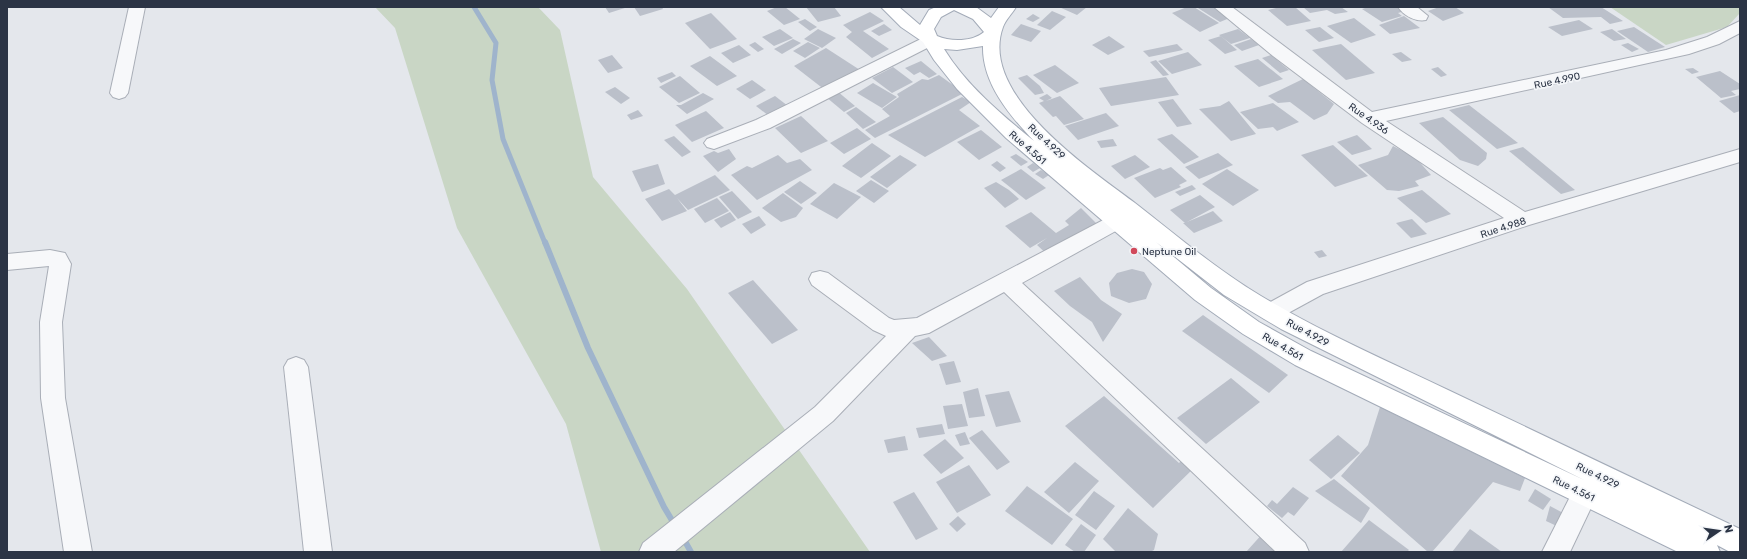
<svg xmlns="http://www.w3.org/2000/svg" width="1747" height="559" font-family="Rubik,sans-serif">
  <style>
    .green { fill: #c9d6c5 }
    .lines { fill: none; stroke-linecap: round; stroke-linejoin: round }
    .stream-far1 { stroke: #9fb4cc; stroke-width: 5 }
    .stream { stroke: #9fb4cc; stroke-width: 6 }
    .building { fill: #bbc0ca }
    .minor-casing { stroke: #a9aeb7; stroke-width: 2 }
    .major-casing { stroke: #a3abb8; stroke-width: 2 }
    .minor { fill: #f7f8fa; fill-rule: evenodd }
    .major { fill: #fff; fill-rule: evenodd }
    .poi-dot { fill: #d1495b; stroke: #f4f6f9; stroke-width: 1.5 }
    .labels { text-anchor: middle; stroke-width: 3.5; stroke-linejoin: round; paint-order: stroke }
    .street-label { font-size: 10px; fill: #2b3445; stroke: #f4f6f9 }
    .poi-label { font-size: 10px; fill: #2b3445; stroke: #f4f6f9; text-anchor: start }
  </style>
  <rect width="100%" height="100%" fill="#e4e7ec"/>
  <g class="green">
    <path d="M375 7H538L560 30 593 177 687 289 870 552H601L566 424 457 228 395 28Z"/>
    <path d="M1610 7H1740V13L1727 27 1666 45Z"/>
  </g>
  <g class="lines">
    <path class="stream-far1" d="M474 7 496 43 492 80 503 139 545 243"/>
    <g class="stream">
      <path d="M545 242 588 348 664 507 676 527"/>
      <path d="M682 536 691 552"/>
    </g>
  </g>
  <g class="building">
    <path d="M605 7H628L609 13Z"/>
    <path d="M634 7H662L663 9 640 16Z"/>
    <path d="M777 7H785L800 19 784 25 767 11Z"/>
    <path d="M806 7H834L841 16 818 22Z"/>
    <path d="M1059 7H1087L1077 15Z"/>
    <path d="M1187 7H1194L1219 23 1200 32 1172 13Z"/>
    <path d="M1201 7H1216L1232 17 1220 22 1198 8Z"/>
    <path d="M1280 7H1295L1311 21 1287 26 1268 10Z"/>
    <path d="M1303 7H1341L1348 12 1335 14 1327 10 1310 13Z"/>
    <path d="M1368 7H1404L1408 10 1398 13 1402 16 1382 22 1362 9Z"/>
    <path d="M1439 7H1455L1464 13 1443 21 1428 11Z"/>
    <path d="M1548 7H1601L1623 21 1610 24 1601 17 1563 18Z"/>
    <path d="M1052 11 1066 17 1050 30 1037 25Z"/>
    <path d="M870 12 884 21 863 31 889 49 872 58 846 37 852 32 843 25Z"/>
    <path d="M711 13 737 39 710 49 685 23Z"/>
    <path d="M1033 14 1040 18 1033 22 1026 19Z"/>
    <path d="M1404 16 1420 28 1390 34 1379 25Z"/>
    <path d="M1354 18 1376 35 1351 43 1327 26Z"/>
    <path d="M805 19 817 27 810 31 798 22Z"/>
    <path d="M1579 20 1593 29 1562 36 1548 27Z"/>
    <path d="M884 24 892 30 879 36 871 31Z"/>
    <path d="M1021 24 1041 31 1031 42 1011 35Z"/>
    <path d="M1320 27 1334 38 1319 42 1305 30Z"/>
    <path d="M1634 27 1665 47 1648 52 1617 31Z"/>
    <path d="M780 29 793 38 774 46 762 37Z"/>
    <path d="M818 29 836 38 822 48 804 39Z"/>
    <path d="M1238 29 1250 38 1231 44 1219 35Z"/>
    <path d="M1612 29 1626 39 1614 41 1600 32Z"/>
    <path d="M1109 36 1125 47 1108 55 1092 45Z"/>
    <path d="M1221 36 1237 50 1225 54 1208 40Z"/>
    <path d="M793 39 801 43 782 54 774 49Z"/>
    <path d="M1251 39 1259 45 1242 51 1234 45Z"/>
    <path d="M755 42 764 49 758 52 749 45Z"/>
    <path d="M808 42 820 48 805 58 793 51Z"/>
    <path d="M1628 43 1639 49 1632 52 1621 45Z"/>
    <path d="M1177 44 1183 50 1149 57 1143 51Z"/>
    <path d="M1341 44 1375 73 1346 80 1312 50Z"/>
    <path d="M739 45 751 55 733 63 721 53Z"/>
    <path d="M826 48 860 70 825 90 794 66Z"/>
    <path d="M1188 52 1202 65 1172 74 1158 61Z"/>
    <path d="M1401 52 1412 60 1402 62 1392 54Z"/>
    <path d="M612 55 623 68 608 73 598 60Z"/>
    <path d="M1271 55 1289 70 1280 73 1262 58Z"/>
    <path d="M710 56 737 76 717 86 690 66Z"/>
    <path d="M1258 59 1283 79 1259 87 1234 66Z"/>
    <path d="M1156 60 1169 75 1163 76 1150 62Z"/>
    <path d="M921 61 937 74 929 78 920 72 914 75 905 68Z"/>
    <path d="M1055 65 1079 83 1057 93 1033 75Z"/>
    <path d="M893 67 913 82 892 93 872 78Z"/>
    <path d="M1438 67 1447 75 1441 77 1431 69Z"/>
    <path d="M1693 68 1699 72 1692 74 1685 69Z"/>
    <path d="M1720 71 1740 84V89L1731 91 1736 95 1721 98 1696 77Z"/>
    <path d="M672 72 676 76 661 83 657 78Z"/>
    <path d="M939 75 964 93 875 138 865 130 890 116 882 109 899 97 897 94 922 79 928 80Z"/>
    <path d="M1027 75 1040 86 1044 93 1035 95 1018 78Z"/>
    <path d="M680 76 700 93 679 103 659 87Z"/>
    <path d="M1166 77 1179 95 1111 106 1099 88Z"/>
    <path d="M1303 79 1334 104 1327 114 1314 120 1290 102 1278 103 1268 96Z"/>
    <path d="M752 80 766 90 750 99 736 89Z"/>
    <path d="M873 83 897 97 882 108 857 93Z"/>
    <path d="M615 87 630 98 621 104 605 92Z"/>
    <path d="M837 91 855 106 844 112 826 97Z"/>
    <path d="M703 93 714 99 687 114 676 105H681Z"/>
    <path d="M1047 94 1052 98 1046 101 1060 96 1084 119 1064 125 1056 116 1053 117 1039 103 1044 101 1039 98Z"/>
    <path d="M1740 95V111L1734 113 1719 101Z"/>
    <path d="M775 96 788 106 769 116 756 106Z"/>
    <path d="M962 97 971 102 959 110 980 126 925 157 888 135Z"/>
    <path d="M1173 99 1192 124 1177 127 1158 102Z"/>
    <path d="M1229 101 1256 134 1231 141 1199 109 1220 106Z"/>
    <path d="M1273 103 1299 122 1277 131 1273 127 1258 129 1240 112Z"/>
    <path d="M1469 105 1518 143 1497 149 1449 110Z"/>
    <path d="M856 107 876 122 863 129 846 113Z"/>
    <path d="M638 110 643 116 631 120 627 115Z"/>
    <path d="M706 111 724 128 692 142 675 125Z"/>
    <path d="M1106 113 1119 126 1078 140 1065 126Z"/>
    <path d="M801 116 828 141 801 153 775 128Z"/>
    <path d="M1443 117 1487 153 1486 159 1478 166 1460 160 1419 123Z"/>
    <path d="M857 128 871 139 844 154 830 143Z"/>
    <path d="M981 130 1002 147 979 160 957 142Z"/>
    <path d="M1172 134 1199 157 1184 164 1157 139Z"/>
    <path d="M1357 135 1372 149 1352 155 1337 142Z"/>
    <path d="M674 136 691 152 682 157 664 140Z"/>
    <path d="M1113 139 1117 146 1101 148 1097 141Z"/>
    <path d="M872 143 891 156 861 178 842 166Z"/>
    <path d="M1333 145 1368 176 1335 187 1301 155Z"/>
    <path d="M1393 146 1415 157 1431 175 1415 181 1419 186 1399 191 1387 190 1358 165 1388 155Z"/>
    <path d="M1523 147 1575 190 1561 194 1509 151Z"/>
    <path d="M729 149 736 159 718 172 703 156 714 151 718 153Z"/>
    <path d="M1218 153 1233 165 1199 179 1185 167Z"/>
    <path d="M1016 154 1028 162 1021 166 1010 157Z"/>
    <path d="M778 155 787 163 800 159 812 170 757 200 731 175 747 166 752 168Z"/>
    <path d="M900 155 917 165 887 188 870 177Z"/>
    <path d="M1135 155 1150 167 1125 179 1111 166Z"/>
    <path d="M997 161 1006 168 1000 172 991 165Z"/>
    <path d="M1033 163 1040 168 1033 172 1027 167Z"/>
    <path d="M658 164 665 184 642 192 632 171Z"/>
    <path d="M1171 167 1187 181 1179 185 1181 187 1155 198 1134 178 1160 168 1163 170Z"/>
    <path d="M1021 169 1046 188 1026 200 1001 180Z"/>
    <path d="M1227 169 1259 190 1233 206 1202 184Z"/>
    <path d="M1041 170 1049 175 1043 179 1035 174Z"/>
    <path d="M715 175 730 190 688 210 677 198 687 211 662 221 645 199 669 189 675 195Z"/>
    <path d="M871 180 889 191 874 203 856 191Z"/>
    <path d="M800 181 817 193 801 204 784 192Z"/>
    <path d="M996 182 1009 190 1019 199 1005 208 984 188Z"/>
    <path d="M834 183 861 197 837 219 810 204Z"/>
    <path d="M1192 185 1196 189 1180 196 1175 192Z"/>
    <path d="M1422 190 1451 214 1426 223 1397 198Z"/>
    <path d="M732 191 752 212 738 219 719 197Z"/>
    <path d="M783 193 803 208 796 217 781 222 762 208Z"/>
    <path d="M1200 195 1215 207 1187 222 1213 211 1223 221 1194 233 1183 223H1185L1170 210Z"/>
    <path d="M717 198 729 211 705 223 694 209Z"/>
    <path d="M1081 208 1101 228 1050 257 1037 245 1047 238 1030 248 1005 226 1031 212 1056 233 1069 225 1065 221Z"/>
    <path d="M730 212 736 220 721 228 714 220Z"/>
    <path d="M759 216 766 225 751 234 742 224Z"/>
    <path d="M1412 219 1427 234 1411 238 1396 223Z"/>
    <path d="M1322 250 1327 256 1319 258 1314 252Z"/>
    <path d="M1132 269 1144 272 1152 284 1146 299 1129 303 1111 296 1109 283 1117 273Z"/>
    <path d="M1080 277 1101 300 1122 314 1103 342 1092 322 1070 306 1054 291Z"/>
    <path d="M753 280 798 330 772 344 728 293Z"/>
    <path d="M1203 315 1288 375 1269 393 1182 331Z"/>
    <path d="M929 337 947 356 932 361 912 343Z"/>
    <path d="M954 361 961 382 946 385 939 364Z"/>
    <path d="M1231 378 1260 402 1206 444 1177 418Z"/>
    <path d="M978 388 985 416 969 418 963 392Z"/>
    <path d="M1009 391 1021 422 996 427 985 395Z"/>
    <path d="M1104 396 1179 463 1185 457 1197 465 1153 508 1065 426Z"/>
    <path d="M962 404 968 426 948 429 943 406Z"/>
    <path d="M1380 407 1525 478 1520 491 1493 482 1432 552H1428L1341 476 1368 445Z"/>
    <path d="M942 424 945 434 919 438 916 428Z"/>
    <path d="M982 430 1010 462 997 470 969 438Z"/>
    <path d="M965 432 970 444 960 446 955 435Z"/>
    <path d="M1338 435 1360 453 1331 479 1309 460Z"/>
    <path d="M905 436 908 450 888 453 884 440Z"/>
    <path d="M945 439 964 458 941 474 923 455Z"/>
    <path d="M1075 462 1099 481 1069 513 1044 492Z"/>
    <path d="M969 465 991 495 957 513 936 482Z"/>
    <path d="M1334 479 1370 508 1361 523 1315 491Z"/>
    <path d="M1027 486 1073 519 1052 545 1005 511Z"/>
    <path d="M1293 487 1309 498 1294 516 1288 512 1282 518 1267 506 1272 500 1277 504Z"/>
    <path d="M1535 489 1551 499 1543 510 1528 501Z"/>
    <path d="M1094 491 1115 506 1096 530 1075 515Z"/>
    <path d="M914 492 938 529 916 540 893 502Z"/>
    <path d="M1550 506 1565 514 1561 528 1546 521Z"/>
    <path d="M1128 508 1158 534 1154 550 1150 552H1116L1103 539Z"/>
    <path d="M958 516 966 524 957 532 949 524Z"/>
    <path d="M1369 520 1409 550 1407 552H1341Z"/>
    <path d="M1081 524 1096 535 1084 552H1075L1065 545Z"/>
    <path d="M1470 529 1502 552H1452Z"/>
    <path d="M1264 532 1290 552H1246Z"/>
  </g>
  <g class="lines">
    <g class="minor-casing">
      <g id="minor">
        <path d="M129 7H145L128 93 125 97 119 99 113 97 110 93Z"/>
        <path d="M1214 7H1232L1372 112 1666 50 1707 37 1740 21V33L1719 44 1689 54 1386 121 1525 212 1740 149V162L1529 225 1323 294 1279 318 1271 321 1263 318 1260 312 1263 306 1307 282 1504 218 1362 123 1273 56Z"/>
        <path d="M1398 7H1417L1428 16 1426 20C1416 22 1404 16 1398 7Z"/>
        <path d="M929 35 935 36 938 40 935 44 770 128 714 149 707 147 704 143 707 139 756 120Z"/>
        <path d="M1116 215 1123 217 1126 222 1123 227 1022 283 1305 543 1309 552H1276L1004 292 929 333 915 336 833 421 674 552H639L643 543 815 407 886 336 873 330 812 285 809 279 812 273 820 271 828 273 889 318 894 320 917 318 1109 217Z"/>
        <path d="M50 250 65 253 71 264 62 322 65 398 92 552H64L41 398 40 322 49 266 7 270V254Z"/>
        <path d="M296 357 304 360 308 367 332 552H304L284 367 288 360Z"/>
        <path d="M1585 481 1594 485 1598 493 1570 552H1542L1576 485Z"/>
      </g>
    </g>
    <g class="major-casing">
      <path id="major" d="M881 7H899L920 25 929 10 936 7H976L991 18 999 7H1016C1012 14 1006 19 1003 27 978 95 1090 169 1135 203 1176 235 1216 269 1261 296 1321 332 1385 360 1448 390 1545 436 1643 483 1740 529V552H1730L1717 545 1720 552H1678L1295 365 1243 334 1195 300 1006 138 957 89 934 60 923 42 901 27ZM954 10 973 19 984 32C972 42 951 42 937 36L934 29 941 17ZM983 46C982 83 1010 116 1034 141 1002 115 966 85 944 49L957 50ZM1156 242 1224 295 1281 329 1584 480 1311 351 1259 322 1211 288Z"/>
    </g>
    <use href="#minor" class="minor"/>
    <use href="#major" class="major"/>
  </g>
  <circle class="poi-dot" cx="1134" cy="251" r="4"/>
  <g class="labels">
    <g class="street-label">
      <text transform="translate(1557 80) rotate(-12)" y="4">Rue 4.990</text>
      <text transform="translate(1369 118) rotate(35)" y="4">Rue 4.936</text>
      <text transform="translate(1047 141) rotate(43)" y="4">Rue 4.929</text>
      <text transform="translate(1028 147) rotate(41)" y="4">Rue 4.561</text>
      <text transform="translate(1503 227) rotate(-18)" y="4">Rue 4.988</text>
      <text transform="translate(1308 332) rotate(28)" y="4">Rue 4.929</text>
      <text transform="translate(1283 346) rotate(30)" y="4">Rue 4.561</text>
      <text transform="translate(1598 475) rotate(26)" y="4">Rue 4.929</text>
      <text transform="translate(1574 488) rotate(26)" y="4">Rue 4.561</text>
    </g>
    <g class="poi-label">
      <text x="1142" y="255">Neptune Oil</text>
    </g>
  </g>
  <rect width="1747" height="559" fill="none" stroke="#2b3445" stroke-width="16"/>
  <g transform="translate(1719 531) rotate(77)" stroke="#f4f6f9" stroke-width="3" paint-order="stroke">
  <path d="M0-3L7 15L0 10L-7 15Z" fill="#2b3445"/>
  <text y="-6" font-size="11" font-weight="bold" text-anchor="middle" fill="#2b3445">N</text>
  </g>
</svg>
